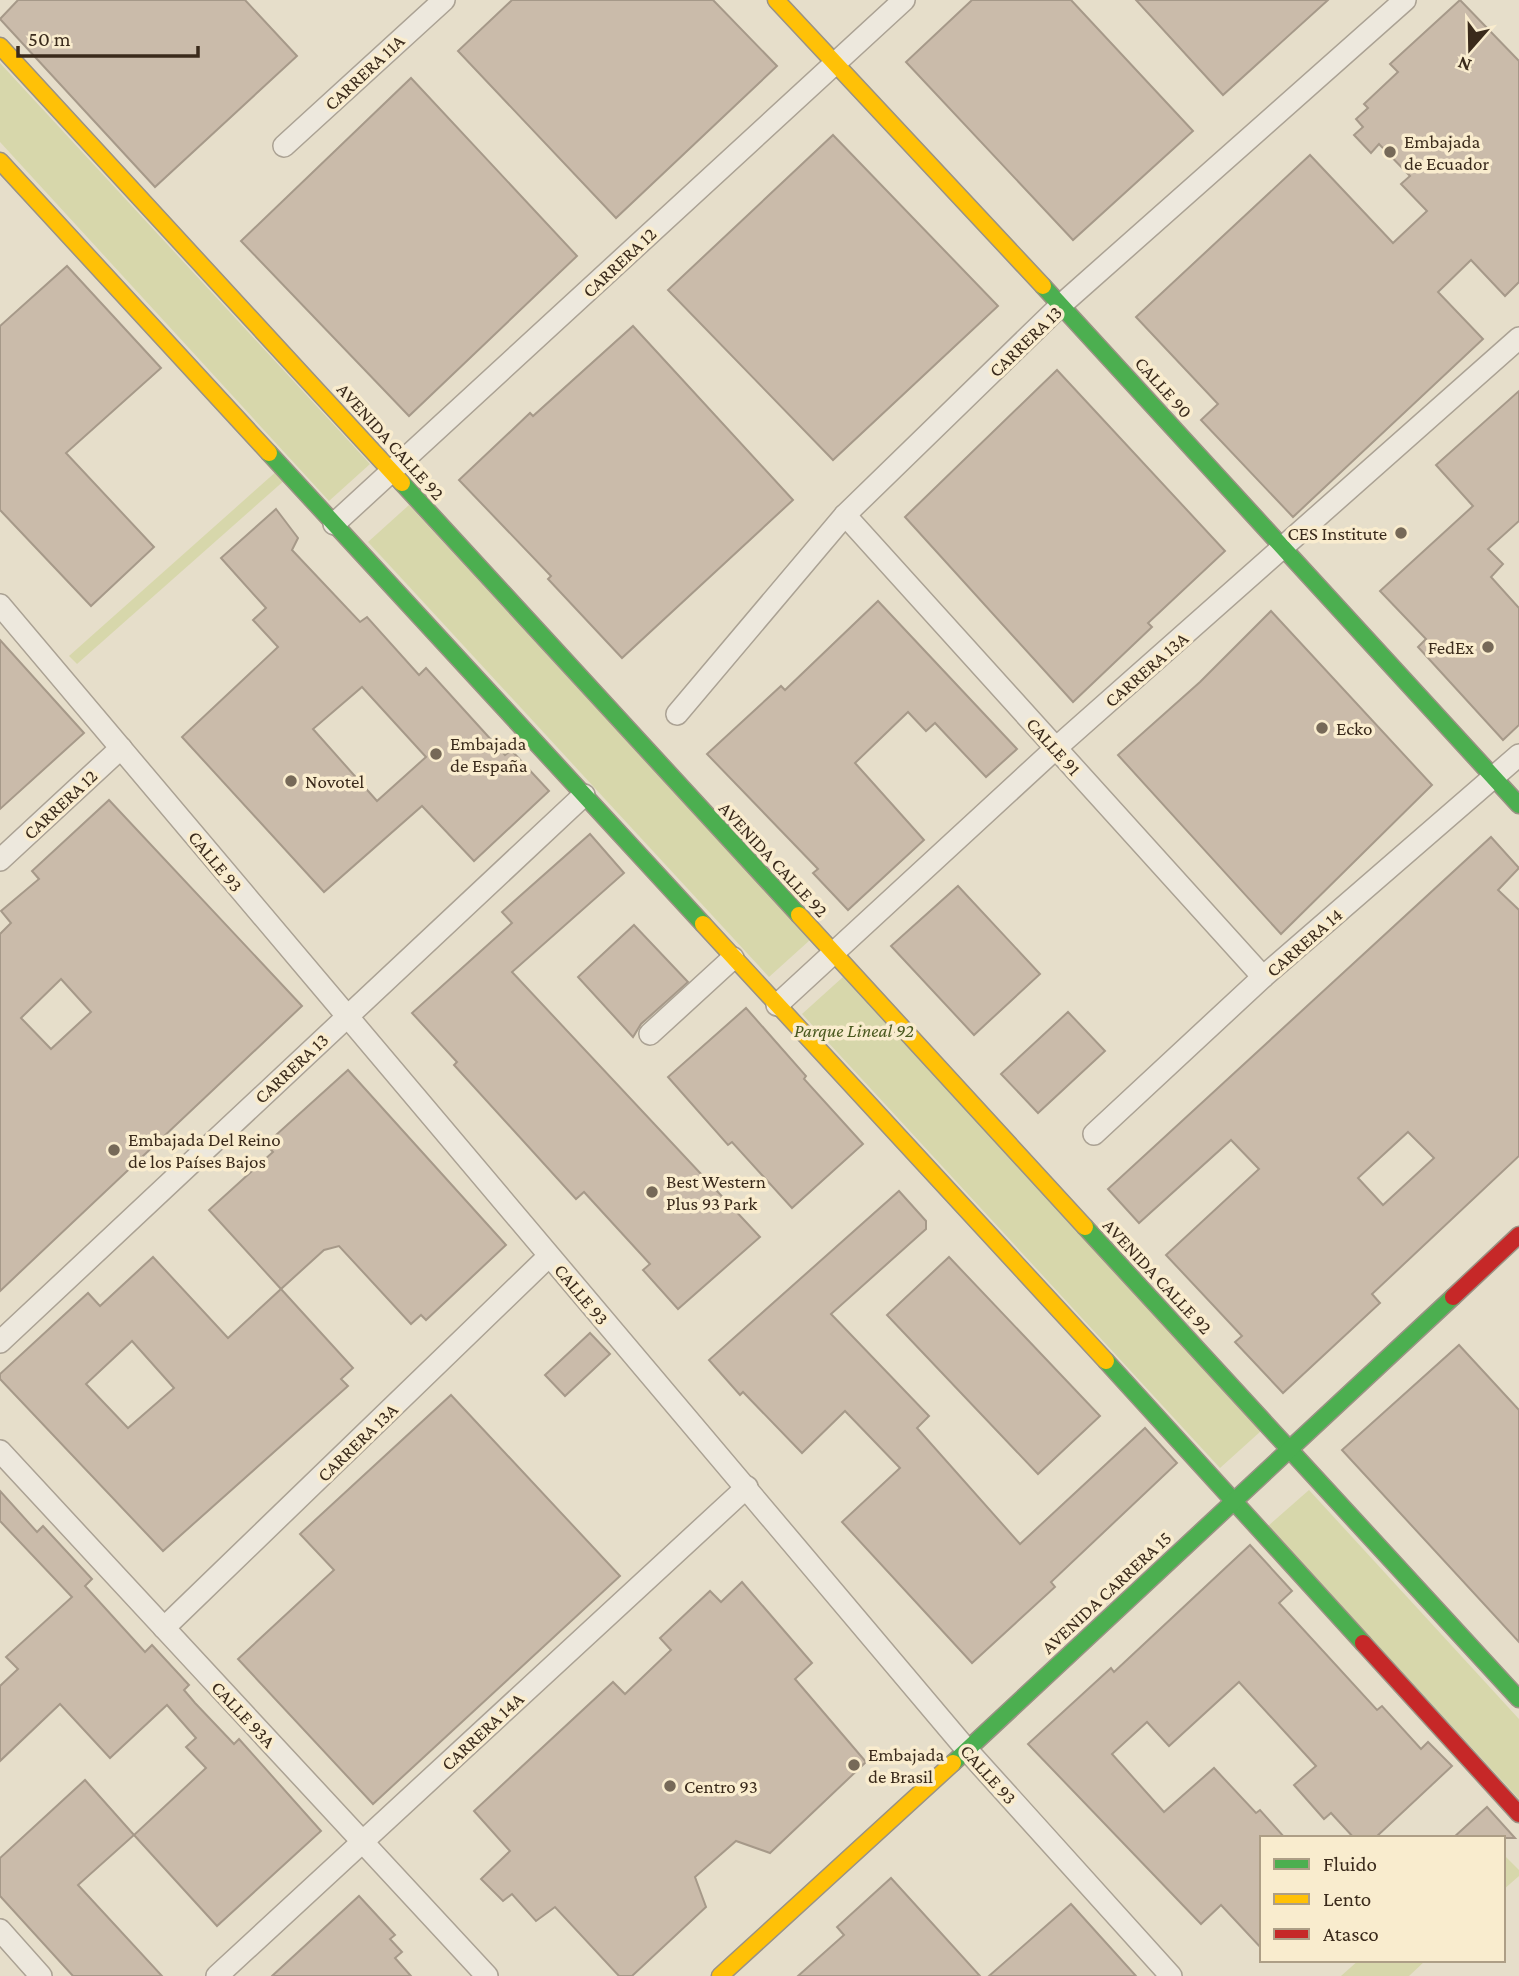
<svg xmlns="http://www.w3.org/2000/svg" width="1519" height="1976" font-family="'Crimson Pro',serif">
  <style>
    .green { fill: #d7d7ab }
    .building { fill: #cabbaa; stroke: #a69989; stroke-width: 2; fill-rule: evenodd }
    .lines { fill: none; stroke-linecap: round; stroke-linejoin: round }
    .street-casing { stroke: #aba294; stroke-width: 24 }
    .fast-casing { stroke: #9a9284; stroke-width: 19 }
    .slow-casing { stroke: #9a9284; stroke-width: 19 }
    .jam-casing { stroke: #9a9284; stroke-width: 19 }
    .street { stroke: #ede8dd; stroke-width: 21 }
    .fast { stroke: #4caf50; stroke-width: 16 }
    .slow { stroke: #ffc107; stroke-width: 16 }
    .jam { stroke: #c62828; stroke-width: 16 }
    .poi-dot { fill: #766958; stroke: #f9ecce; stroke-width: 2.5 }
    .labels { text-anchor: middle; stroke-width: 7; stroke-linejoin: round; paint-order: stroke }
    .street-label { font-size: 19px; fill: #3a2a1b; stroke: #f9ecce }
    .poi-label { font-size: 19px; fill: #3a2a1b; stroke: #f9ecce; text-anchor: start }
    .park-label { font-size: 19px; font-style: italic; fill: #4a591f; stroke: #f9ecce }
  </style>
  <rect width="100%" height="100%" fill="#e6deca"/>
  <g class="green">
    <path d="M0 63 370 464 329 501 0 142Z"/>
    <path d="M278 470 286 479 77 664 69 656Z"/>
    <path d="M409 505 810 940 769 977 368 542Z"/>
    <path d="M843 977 1261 1431 1220 1468 802 1014Z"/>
    <path d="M1309 1490 1519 1719V1799L1268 1526Z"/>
    <path d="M1503 1854 1519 1870V1876L1503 1890Z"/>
    <path d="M1359 1960H1426L1409 1976H1341Z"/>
  </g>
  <g class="building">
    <path d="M18 0H245L297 56 155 187 0 19Z"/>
    <path d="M512 0H713L777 66 616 218 458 51Z"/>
    <path d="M972 0H1071L1193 131 1073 240 906 62Z"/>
    <path d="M1136 0H1328L1223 95Z"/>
    <path d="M1460 0 1519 61V282L1505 296 1471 260 1438 292 1483 339 1293 517 1201 420 1218 404 1136 317 1310 155 1393 243 1427 211 1401 184 1410 176 1379 144 1371 153 1354 135 1363 127 1356 119 1368 108 1364 104 1398 72 1390 64Z"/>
    <path d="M411 78 577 256 409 416 241 241Z"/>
    <path d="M833 135 998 306 833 460 668 290Z"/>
    <path d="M67 266 161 368 66 453 154 547 91 606 0 510V326Z"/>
    <path d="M633 326 793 500 622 658 548 579 551 576 459 480 530 413 533 416Z"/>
    <path d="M1057 370 1225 551 1148 623 1152 627 1073 702 905 517Z"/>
    <path d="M1519 391V521L1488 549 1503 564 1491 577 1519 608V725L1503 740 1418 647 1426 639 1380 591 1473 506 1436 465Z"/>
    <path d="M276 509 298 538 292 550 360 622 367 617 419 675 426 668 505 755 511 750 549 791 474 861 422 806 324 892 182 737 278 647 253 620 266 608 221 558ZM362 687 426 757 377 801 313 729Z"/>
    <path d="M878 601 1017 749 986 777 935 723 926 731 908 712 855 763 924 840 848 910 813 873 818 869 707 754 781 686 785 690Z"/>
    <path d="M1271 611 1432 785 1281 934 1118 755 1200 682Z"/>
    <path d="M0 640 84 733 0 809Z"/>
    <path d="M109 800 302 1006 0 1291V934L11 923 1 911 39 879 32 871ZM61 979 91 1012 51 1049 21 1018Z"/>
    <path d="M590 834 624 873 512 972 760 1237 678 1309 643 1270 650 1264 584 1192 576 1199 454 1065 457 1062 412 1013 512 923 502 912Z"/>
    <path d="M1491 837 1519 868 1498 890 1519 910V1156L1372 1294 1380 1303 1283 1393 1235 1342 1242 1336 1166 1255 1259 1169 1231 1140 1139 1223 1108 1189ZM1408 1132 1434 1158 1383 1205 1358 1178Z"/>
    <path d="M958 886 1040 974 974 1035 891 946Z"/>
    <path d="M634 925 688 982 641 1024 633 1037 578 977Z"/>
    <path d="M746 1008 806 1076 804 1079 863 1144 792 1208 732 1142 728 1145 668 1077Z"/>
    <path d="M1068 1012 1105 1051 1038 1113 1001 1074Z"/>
    <path d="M348 1070 506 1245 426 1320 421 1315 411 1324 339 1246 324 1250 281 1289 209 1210 273 1152 266 1144Z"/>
    <path d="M899 1191 926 1221V1229L831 1314 929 1416 917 1428 1020 1544 1145 1428 1177 1463 1051 1582 1055 1587 972 1663 842 1522 900 1468 845 1411 802 1453 743 1392 740 1395 709 1360Z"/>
    <path d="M153 1257 228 1338 281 1289 353 1368 341 1379 348 1386 163 1551 0 1379V1374L88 1293 100 1306ZM132 1341 174 1388 128 1428 86 1384Z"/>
    <path d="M949 1257 1100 1416 1038 1474 887 1315Z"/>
    <path d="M590 1333 610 1354 565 1396 545 1375Z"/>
    <path d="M1459 1345 1519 1410V1642L1342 1450Z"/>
    <path d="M451 1395 620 1576 373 1804 238 1659 334 1570 300 1534Z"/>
    <path d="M0 1491 37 1532 43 1526 92 1579 85 1586 145 1652 152 1645 189 1685 184 1690 195 1703 234 1744 239 1739 321 1831 217 1926 134 1835 206 1768 186 1747 196 1738 167 1705 110 1758 60 1704 0 1761V1686L18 1669 6 1657 72 1597 0 1521Z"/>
    <path d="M1250 1545 1292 1591 1279 1603 1377 1710 1382 1706 1421 1749 1428 1742 1452 1766 1375 1838H1354L1331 1813 1324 1819 1294 1785 1316 1766 1239 1682 1169 1746 1147 1722 1112 1754 1164 1812 1214 1768 1256 1813 1260 1810 1285 1838H1262V1949L1221 1905 1201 1924 1028 1744 1111 1668 1114 1672Z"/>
    <path d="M742 1582 812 1663 795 1679 866 1762 770 1853 736 1841 695 1877 706 1907 632 1976H619L555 1907 536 1921 512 1894 503 1901 481 1879 510 1851 474 1811 613 1682 625 1694 671 1650 660 1638 710 1591 721 1602Z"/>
    <path d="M85 1780 134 1835 78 1885 162 1976H73L0 1896V1858Z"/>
    <path d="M1487 1807 1515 1838H1453Z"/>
    <path d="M891 1878 980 1976H798L844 1935 837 1927Z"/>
    <path d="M359 1896 395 1935 390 1939 402 1952 395 1958 411 1976H272Z"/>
    <path d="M1071 1904 1136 1976H989Z"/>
  </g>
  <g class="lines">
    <g class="street-casing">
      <g id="street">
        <path d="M284 146 444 0"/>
        <path d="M845 515 1263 977"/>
        <path d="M334 524 904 0"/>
        <path d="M0 605 967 1750 1171 1976"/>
        <path d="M677 714 845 515 1061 305 1405 0"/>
        <path d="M0 860 121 748"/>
        <path d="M777 1005 1056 748 1519 338"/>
        <path d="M650 1034 733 958"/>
        <path d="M1094 1134 1263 977 1519 755"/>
        <path d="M0 1342 584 795"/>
        <path d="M0 1451 487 1976"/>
        <path d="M164 1628 549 1256"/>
        <path d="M0 1930 41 1976"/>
        <path d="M217 1976 747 1487"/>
      </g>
    </g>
    <g class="fast-casing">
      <g id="fast">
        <path d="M1043 286 1519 805"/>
        <path d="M269 453 703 924"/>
        <path d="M402 483 799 915"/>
        <path d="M1085 1227 1519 1699"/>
        <path d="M1106 1361 1363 1643"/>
        <path d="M953 1763 1453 1297"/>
      </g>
    </g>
    <g class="slow-casing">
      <g id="slow">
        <path d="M776 0 1043 286"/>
        <path d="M0 46 402 483"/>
        <path d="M0 161 269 453"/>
        <path d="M799 915 1085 1227"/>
        <path d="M703 924 1106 1361"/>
        <path d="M720 1976 953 1763"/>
      </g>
    </g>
    <g class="jam-casing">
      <g id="jam">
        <path d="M1453 1297 1519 1235"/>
        <path d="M1363 1643 1519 1814"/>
      </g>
    </g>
    <use href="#street" class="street"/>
    <use href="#fast" class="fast"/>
    <use href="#slow" class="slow"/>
    <use href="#jam" class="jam"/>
  </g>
  <g class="poi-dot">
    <circle cx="1390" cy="152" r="7"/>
    <circle cx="1401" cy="533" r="7"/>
    <circle cx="1488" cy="647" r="7"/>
    <circle cx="1322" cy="728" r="7"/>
    <circle cx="436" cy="754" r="7"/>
    <circle cx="291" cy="781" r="7"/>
    <circle cx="114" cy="1150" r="7"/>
    <circle cx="652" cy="1192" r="7"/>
    <circle cx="854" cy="1765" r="7"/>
    <circle cx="670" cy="1786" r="7"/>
  </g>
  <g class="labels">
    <g class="street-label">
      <text transform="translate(364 72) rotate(-43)" y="7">CARRERA 11A</text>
      <text transform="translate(619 262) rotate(-43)" y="7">CARRERA 12</text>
      <text transform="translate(1025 341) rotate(-44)" y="7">CARRERA 13</text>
      <text transform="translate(1164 387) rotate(48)" y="7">CALLE 90</text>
      <text transform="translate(391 441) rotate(48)" y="7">AVENIDA CALLE 92</text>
      <text transform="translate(1146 669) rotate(-41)" y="7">CARRERA 13A</text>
      <text transform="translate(1054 746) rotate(48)" y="7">CALLE 91</text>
      <text transform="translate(60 804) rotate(-43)" y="7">CARRERA 12</text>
      <text transform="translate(774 859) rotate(47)" y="7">AVENIDA CALLE 92</text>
      <text transform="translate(216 861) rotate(50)" y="7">CALLE 93</text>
      <text transform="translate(1304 942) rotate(-41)" y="7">CARRERA 14</text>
      <text transform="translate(291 1068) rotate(-43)" y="7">CARRERA 13</text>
      <text transform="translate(1158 1276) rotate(47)" y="7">AVENIDA CALLE 92</text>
      <text transform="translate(582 1294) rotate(50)" y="7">CALLE 93</text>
      <text transform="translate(357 1442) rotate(-44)" y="7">CARRERA 13A</text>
      <text transform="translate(1106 1592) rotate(-43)" y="7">AVENIDA CARRERA 15</text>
      <text transform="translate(244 1714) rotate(47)" y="7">CALLE 93A</text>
      <text transform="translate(482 1731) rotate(-43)" y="7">CARRERA 14A</text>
      <text transform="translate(989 1774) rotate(48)" y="7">CALLE 93</text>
    </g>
    <g class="poi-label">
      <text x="1404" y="148">Embajada<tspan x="1404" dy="22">de Ecuador</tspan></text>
      <text x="1387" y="540" text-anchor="end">CES Institute</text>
      <text x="1474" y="654" text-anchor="end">FedEx</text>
      <text x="1336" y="735">Ecko</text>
      <text x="450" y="750">Embajada<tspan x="450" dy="22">de España</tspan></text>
      <text x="305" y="788">Novotel</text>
      <text x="128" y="1146">Embajada Del Reino<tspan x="128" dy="22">de los Países Bajos</tspan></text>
      <text x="666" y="1188">Best Western<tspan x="666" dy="22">Plus 93 Park</tspan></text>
      <text x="868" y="1761">Embajada<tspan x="868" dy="22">de Brasil</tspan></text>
      <text x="684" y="1793">Centro 93</text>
    </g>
    <g class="park-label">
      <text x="854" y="1037">Parque Lineal 92</text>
    </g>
  </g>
  <rect x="1260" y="1836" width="245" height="126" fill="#f9ecce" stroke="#ad9e86" stroke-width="2"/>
  <rect x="1274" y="1859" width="35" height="10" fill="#4caf50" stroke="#ad9e86" stroke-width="2"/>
  <text x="1323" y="1871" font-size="21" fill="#3a2a1b">Fluido</text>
  <rect x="1274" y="1894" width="35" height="10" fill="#ffc107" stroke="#ad9e86" stroke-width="2"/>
  <text x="1323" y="1906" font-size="21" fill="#3a2a1b">Lento</text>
  <rect x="1274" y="1929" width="35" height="10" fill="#c62828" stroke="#ad9e86" stroke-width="2"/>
  <text x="1323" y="1941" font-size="21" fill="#3a2a1b">Atasco</text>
  <g transform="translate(1470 49) rotate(200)" stroke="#f9ecce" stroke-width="5" paint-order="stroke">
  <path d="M0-5L12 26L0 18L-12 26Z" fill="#3a2a1b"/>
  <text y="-10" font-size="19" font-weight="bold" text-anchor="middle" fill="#3a2a1b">N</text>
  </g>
  <path d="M18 46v10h180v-10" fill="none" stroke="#3a2a1b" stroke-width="3.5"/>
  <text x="28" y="46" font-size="21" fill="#3a2a1b" stroke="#f9ecce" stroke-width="5" paint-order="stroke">50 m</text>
</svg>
